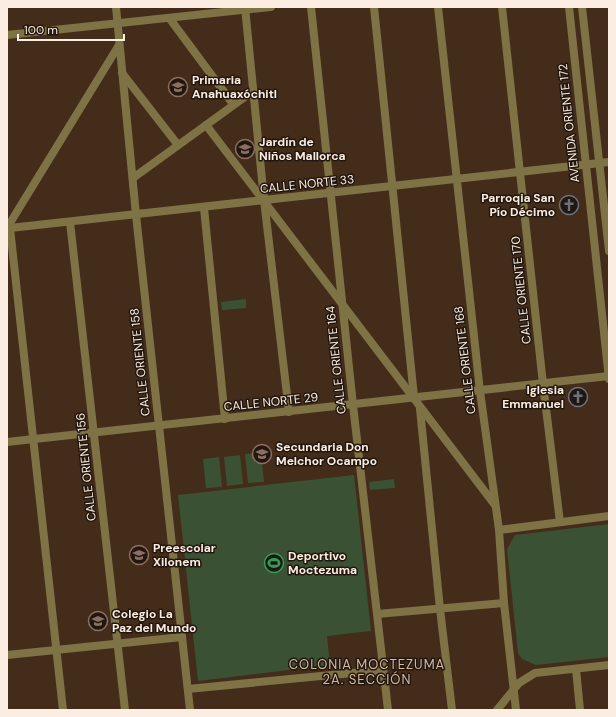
<svg xmlns="http://www.w3.org/2000/svg" width="616" height="717" font-family="'DM Sans',sans-serif">
  <style>
    .green { fill: #3b5133 }
    .lines { fill: none; stroke-linecap: round; stroke-linejoin: round }
    .minor { stroke: #7f7245; stroke-width: 8 }
    .labels { text-anchor: middle; stroke-width: 3; stroke-linejoin: round; paint-order: stroke }
    .poi-label { font-size: 12px; font-weight: bold; fill: #fcede2; stroke: #22170f; text-anchor: start }
    .street-label { font-size: 12px; fill: #fcede2; stroke: #22170f }
    .neighbourhood-label { font-size: 13px; letter-spacing: 1px; fill: #d6b8a3; stroke: #22170f }
  </style>
  <rect width="100%" height="100%" fill="#432c1a"/>
  <g class="green">
    <path d="M246 299V308L222 310 221 302Z"/>
    <path d="M261 452 264 482 248 483 245 454Z"/>
    <path d="M240 455 243 484 227 486 224 457Z"/>
    <path d="M219 457 222 487 206 488 203 459Z"/>
    <path d="M354 475 371 631 327 636 330 665 198 681 178 495Z"/>
    <path d="M394 479 395 488 370 490 369 482Z"/>
    <path d="M609 524V657L536 665 522 659 518 653 507 549 515 535Z"/>
  </g>
  <g class="lines">
    <g class="minor">
      <path d="M116 7 136 215 190 710"/>
      <path d="M245 7 264 200 289 412"/>
      <path d="M311 7 353 405 388 710"/>
      <path d="M374 7 414 397"/>
      <path d="M438 7 480 391 499 530 504 603 516 710"/>
      <path d="M502 7 543 384 560 522"/>
      <path d="M569 7 609 379"/>
      <path d="M582 7 609 251"/>
      <path d="M170 19 233 104"/>
      <path d="M7 35 271 7"/>
      <path d="M122 73 178 145"/>
      <path d="M206 125 495 505"/>
      <path d="M133 178 253 91"/>
      <path d="M204 208 225 419"/>
      <path d="M70 222 125 710"/>
      <path d="M7 226 10 228 609 162"/>
      <path d="M7 228 119 45"/>
      <path d="M10 228 63 710"/>
      <path d="M420 409 440 609 452 710"/>
      <path d="M7 442 609 376"/>
      <path d="M499 530 609 516"/>
      <path d="M377 614 504 603"/>
      <path d="M7 655 182 637"/>
      <path d="M576 669 580 710"/>
      <path d="M188 689 383 670"/>
      <path d="M497 710 519 683 535 673 609 665"/>
    </g>
  </g>
  <defs>
    <g id="school-ring" transform="scale(1)"><circle r="9.5" fill="#22170f" stroke="#8d6e63" stroke-width="1.5"/><path d="M0-5L7-2L0 1L-7-2ZM-4 1L0 2.5L4 1V4Q0 6-4 4Z" fill="#8d6e63"/></g>
    <g id="church-ring" transform="scale(1)"><circle r="9.5" fill="#22170f" stroke="#6b7280" stroke-width="1.5"/><path d="M-1.2-6h2.4v3.5h3.3v2.4h-3.3V6h-2.4V-.1h-3.3v-2.4h3.3Z" fill="#6b7280"/></g>
    <g id="stadium-ring" transform="scale(1)"><circle r="9.5" fill="#22170f" stroke="#2e9e5b" stroke-width="1.5"/><path d="M0-5a6.5 5 0 1 0 0 10a6.5 5 0 1 0 0-10ZM-3.5-1.8h7v3.6h-7Z" fill="#2e9e5b"/></g>
  </defs>
  <g fill-rule="evenodd">
    <use href="#school-ring" x="178" y="87"/>
    <use href="#school-ring" x="245" y="149"/>
    <use href="#church-ring" x="569" y="205"/>
    <use href="#church-ring" x="578" y="397"/>
    <use href="#school-ring" x="262" y="454"/>
    <use href="#school-ring" x="139" y="555"/>
    <use href="#stadium-ring" x="274" y="563"/>
    <use href="#school-ring" x="98" y="621"/>
  </g>
  <g class="labels">
    <g class="poi-label">
      <text x="192" y="84">Primaria<tspan x="192" dy="14">Anahuaxóchitl</tspan></text>
      <text x="259" y="146">Jardín de<tspan x="259" dy="14">Niños Mallorca</tspan></text>
      <text x="555" y="202" text-anchor="end">Parroqia San<tspan x="555" dy="14">Pío Décimo</tspan></text>
      <text x="564" y="394" text-anchor="end">Iglesia<tspan x="564" dy="14">Emmanuel</tspan></text>
      <text x="276" y="451">Secundaria Don<tspan x="276" dy="14">Melchor Ocampo</tspan></text>
      <text x="153" y="552">Preescolar<tspan x="153" dy="14">Xilonem</tspan></text>
      <text x="288" y="560">Deportivo<tspan x="288" dy="14">Moctezuma</tspan></text>
      <text x="112" y="618">Colegio La<tspan x="112" dy="14">Paz del Mundo</tspan></text>
    </g>
    <g class="street-label">
      <text transform="translate(569 123) rotate(-96)" y="4">AVENIDA ORIENTE 172</text>
      <text transform="translate(307 184) rotate(-6)" y="4">CALLE NORTE 33</text>
      <text transform="translate(521 290) rotate(-96)" y="4">CALLE ORIENTE 170</text>
      <text transform="translate(336 360) rotate(-96)" y="4">CALLE ORIENTE 164</text>
      <text transform="translate(465 360) rotate(-97)" y="4">CALLE ORIENTE 168</text>
      <text transform="translate(140 362) rotate(-96)" y="4">CALLE ORIENTE 158</text>
      <text transform="translate(271 402) rotate(-6)" y="4">CALLE NORTE 29</text>
      <text transform="translate(86 467) rotate(-96)" y="4">CALLE ORIENTE 156</text>
    </g>
    <g class="neighbourhood-label">
      <text x="367" y="669">COLONIA MOCTEZUMA<tspan x="367" dy="15">2A. SECCIÓN</tspan></text>
    </g>
  </g>
  <rect width="616" height="717" fill="none" stroke="#fcede2" stroke-width="16"/>
  <path d="M18 34v6h106v-6" fill="none" stroke="#fcede2" stroke-width="2"/>
  <text x="24" y="34" font-size="12" fill="#fcede2" stroke="#22170f" stroke-width="3" paint-order="stroke">100 m</text>
</svg>
